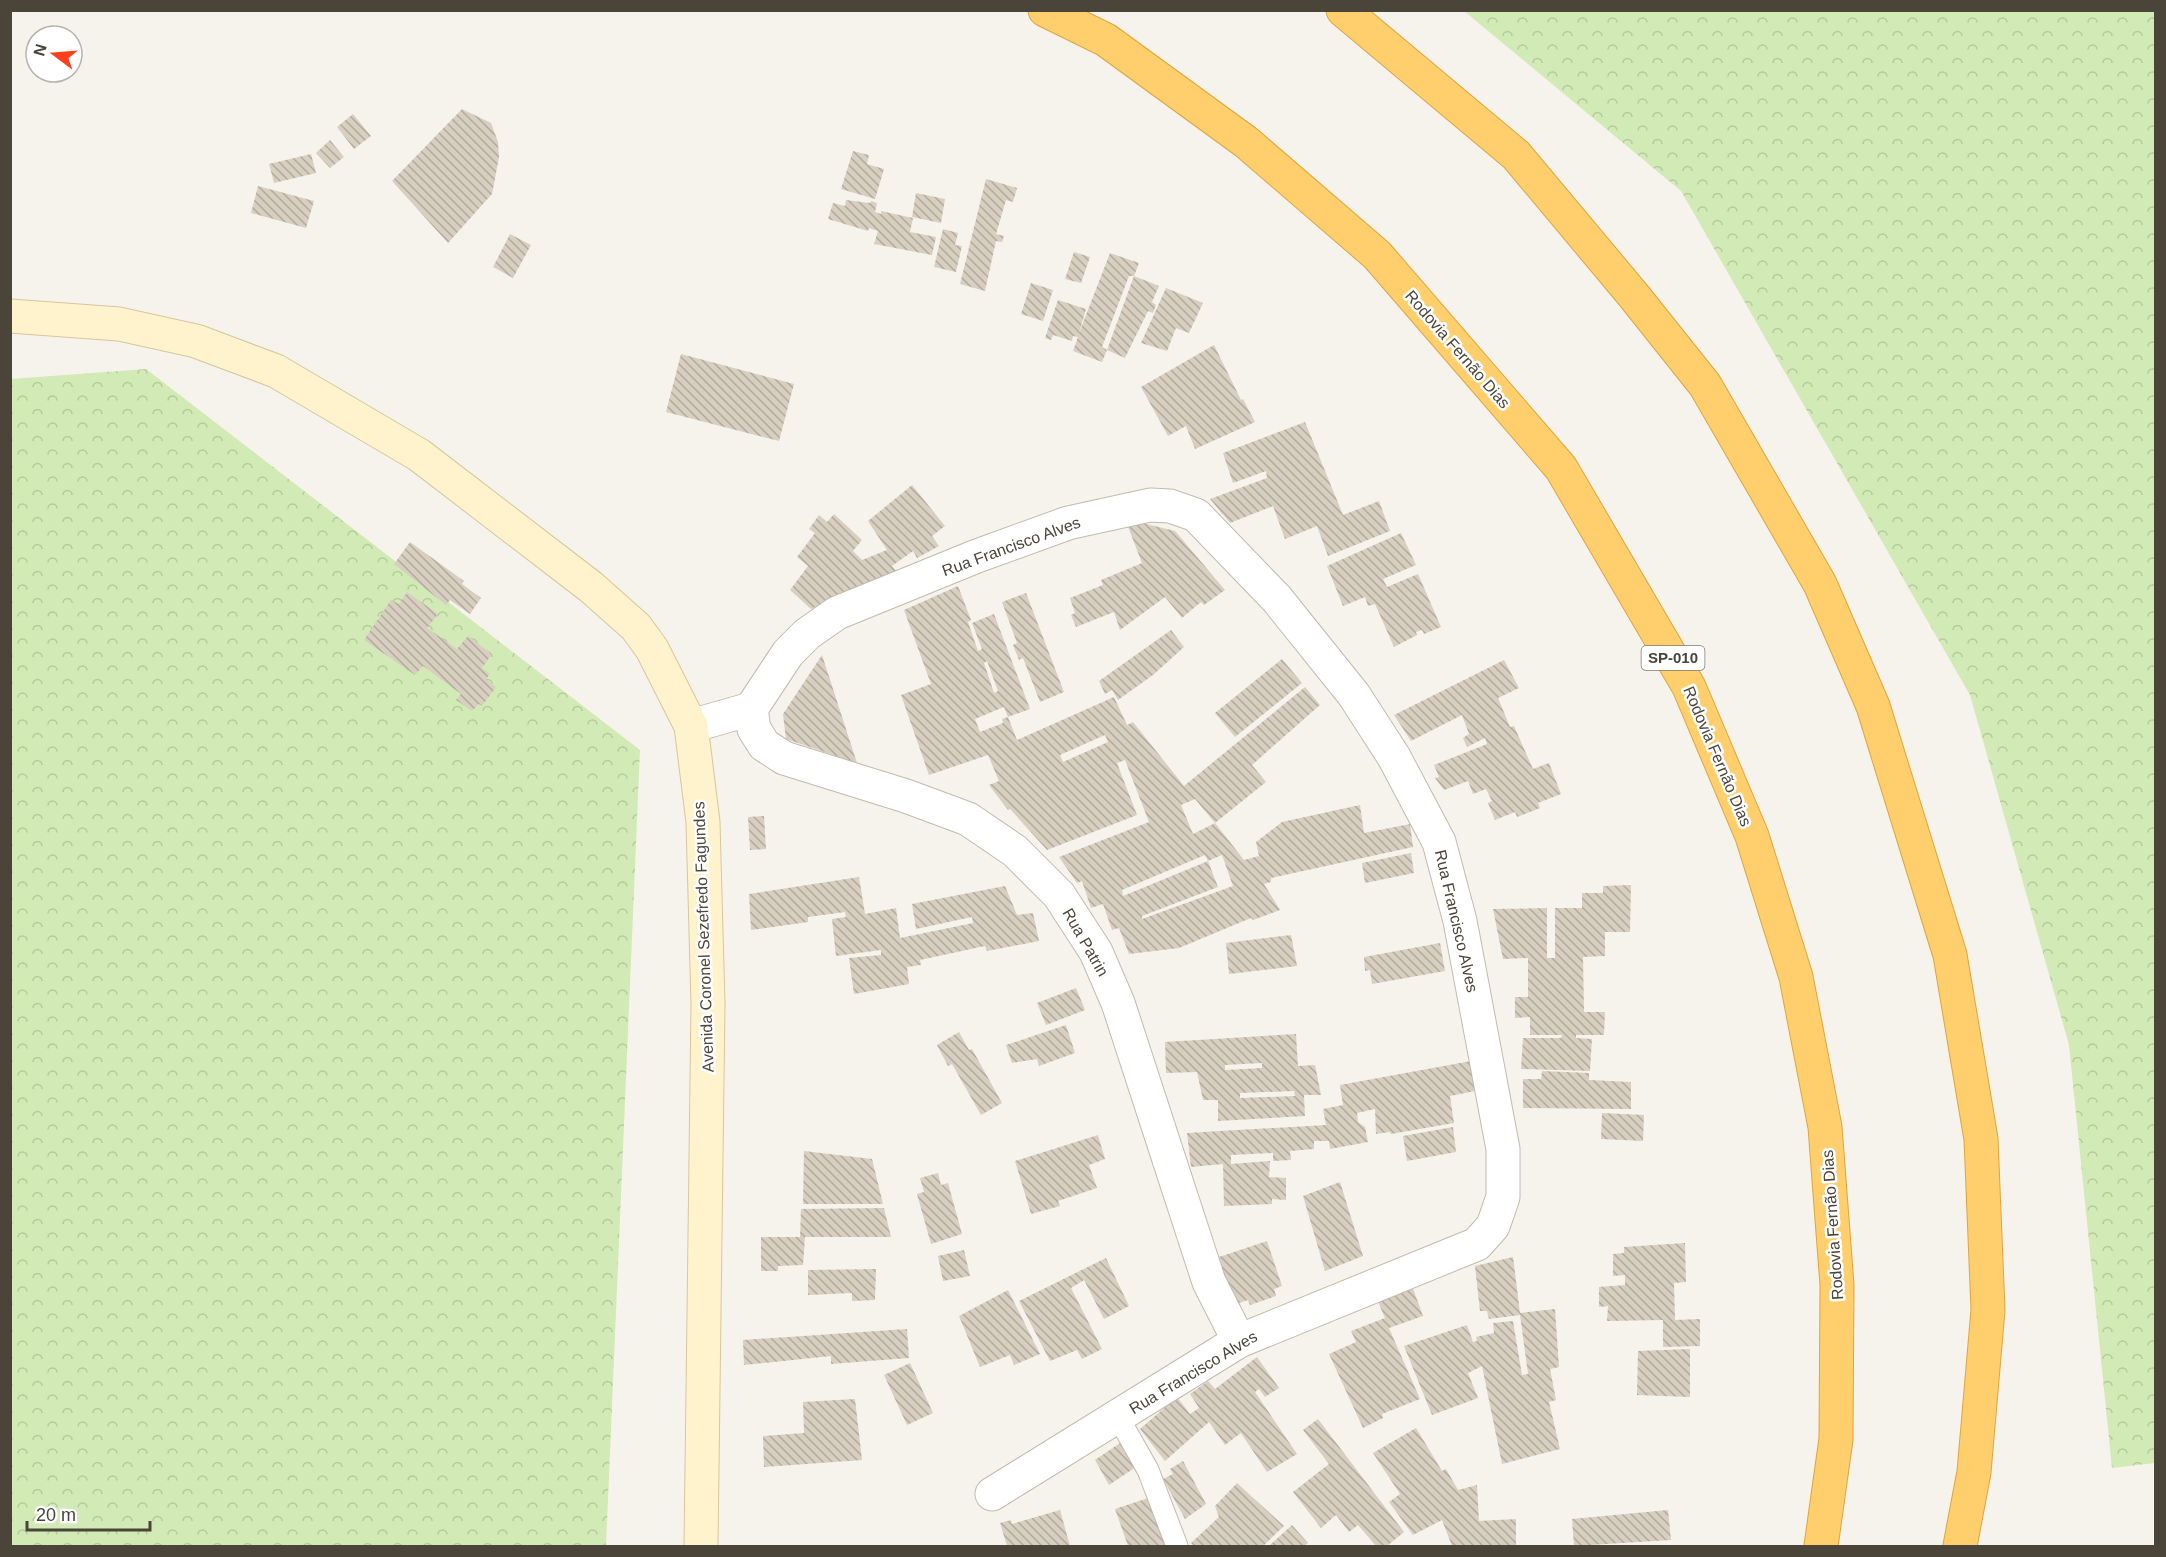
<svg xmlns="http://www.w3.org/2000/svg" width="2166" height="1557" font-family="Helvetica,sans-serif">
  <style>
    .forest { fill: url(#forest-crowns) }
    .building { fill: url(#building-back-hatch); fill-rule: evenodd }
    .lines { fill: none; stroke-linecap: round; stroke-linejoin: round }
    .service-casing { stroke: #c2bbae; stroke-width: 23 }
    .minor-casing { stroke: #c2bbae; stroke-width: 35 }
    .secondary-casing { stroke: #d6c79b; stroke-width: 35 }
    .motorway-casing { stroke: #e0a43c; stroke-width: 35 }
    .service { stroke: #fff; stroke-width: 21 }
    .minor { stroke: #fff; stroke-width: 33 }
    .secondary { stroke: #fff3cd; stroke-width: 33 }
    .motorway { stroke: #ffcf6e; stroke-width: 33 }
    .labels { text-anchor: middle; stroke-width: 5; stroke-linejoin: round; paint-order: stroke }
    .shield { fill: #fff; stroke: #817c74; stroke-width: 1.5 }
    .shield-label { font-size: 15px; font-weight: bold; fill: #4b4439 }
    .street-label { font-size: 16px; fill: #4b4439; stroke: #fff }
  </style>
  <defs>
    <pattern id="forest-crowns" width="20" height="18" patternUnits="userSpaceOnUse" patternTransform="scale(1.5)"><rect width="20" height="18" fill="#d2eab5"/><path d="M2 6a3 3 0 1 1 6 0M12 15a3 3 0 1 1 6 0" fill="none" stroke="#b6ca9c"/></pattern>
    <pattern id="building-back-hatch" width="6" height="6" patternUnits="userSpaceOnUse" patternTransform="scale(1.5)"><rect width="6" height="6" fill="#d8cfc1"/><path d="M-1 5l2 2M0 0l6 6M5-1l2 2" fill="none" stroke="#b1aa9e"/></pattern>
  </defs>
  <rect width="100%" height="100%" fill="#f6f3ec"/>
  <g class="forest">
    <path d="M1464 11H2155V1463L2112 1468 2069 1045 1970 695 1681 191Z"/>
    <path d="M146 369 640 750 606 1546H11V379Z"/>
  </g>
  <g class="building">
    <path d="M462 109 491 123 498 142 499 157 492 194 448 243 392 181Z"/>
    <path d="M353 114 371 136 354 149 337 127Z"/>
    <path d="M330 140 344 157 330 168 316 153Z"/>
    <path d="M853 151 869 155 867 164 884 169 875 199 841 189Z"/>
    <path d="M311 154 316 173 274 183 269 164Z"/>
    <path d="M986 179 1017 188 1013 202 1006 200 996 234 1004 236 1002 242 996 241 985 291 960 284Z"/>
    <path d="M258 186 314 201 306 228 251 213Z"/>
    <path d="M916 193 945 199 941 223 912 217Z"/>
    <path d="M846 200 870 203 871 201 877 203 875 212 881 214V211L913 218 910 232 936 237 932 255 874 244 878 231 869 228 868 231 828 219 833 203 845 206Z"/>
    <path d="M943 229 958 233 955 245 962 246 956 272 934 267Z"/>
    <path d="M510 234 531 245 513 278 493 267Z"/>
    <path d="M1074 252 1090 257 1081 283 1065 279Z"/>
    <path d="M1110 253 1139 263 1134 276H1129L1102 347 1107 350 1102 362 1073 351 1078 337 1073 336 1072 341 1053 335 1051 340 1045 338 1058 300 1086 309 1079 333Z"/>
    <path d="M1134 276 1159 286 1152 302 1156 305 1153 313 1148 311 1125 358 1107 350Z"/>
    <path d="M1031 283 1053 290 1043 321 1021 314Z"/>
    <path d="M1166 288 1203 303 1189 333 1176 328 1167 351 1141 343Z"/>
    <path d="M1214 345 1241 400 1243 399 1255 422 1195 449 1186 426 1168 436 1141 387Z"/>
    <path d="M681 354 794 384 779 441 666 412Z"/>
    <path d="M1305 422 1343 515 1379 501 1390 531 1328 556 1317 526 1285 539 1273 506 1230 523 1210 499 1267 478 1266 471 1233 483 1223 453Z"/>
    <path d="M912 485 945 526 932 536 939 546 917 558 913 551 892 566 896 571 811 609 790 590 808 566 797 557 815 533 809 529 819 515 827 522 834 514 862 540 853 551 862 560 887 550 868 521Z"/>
    <path d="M1142 523 1175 531 1225 590 1204 605 1201 602 1182 618 1165 597 1120 630 1114 612 1076 627 1071 615 1075 613 1070 598 1103 585 1101 580 1142 563 1127 524Z"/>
    <path d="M1401 533 1416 565 1383 579 1387 587 1418 574 1441 627 1424 634 1422 630 1416 632 1417 635 1394 647 1375 604 1368 606 1365 597 1343 606 1327 566Z"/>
    <path d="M410 542 464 581 462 584 481 598 470 614 450 600 446 605 394 564Z"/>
    <path d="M958 586 971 620 968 622 978 651 982 649 972 623 994 614 1030 709 1008 717 1004 707 975 719 980 732 1003 723 1002 719 1008 717 1017 740 1114 697 1127 725 1133 722 1184 786 1305 687 1320 705 1252 765 1266 782 1215 823 1244 860 1259 856 1256 842 1282 822 1360 805 1364 833 1410 824 1413 847 1271 878V882L1264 884 1280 910 1253 920 1251 918 1179 948 1129 954 1119 928 1112 930 1103 904 1091 908 1082 881 1077 883 1059 857 1149 822 1125 760 1117 763 1137 815 1047 850 1010 809 1008 810 989 785 999 781 988 755 929 775 901 695 931 684 904 610ZM987 661 998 691 994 693 984 663ZM1105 735 1108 742 1063 762 1060 755ZM1195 799 1215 823 1193 834 1181 805ZM1205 855 1208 861 1222 855 1233 886 1142 919V916L1218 887 1208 861 1123 896 1122 890Z"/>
    <path d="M407 592 438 614 427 628 457 649 468 636 492 654 482 668 490 674 486 679 496 687 482 706 479 704 472 711 456 700 461 694 423 666 415 675 364 640 391 600 399 604Z"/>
    <path d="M1026 593 1064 692 1040 702 1023 658 1019 660 1013 645 1017 643 1002 602Z"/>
    <path d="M1171 630 1184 647 1153 675 1118 700 1112 690 1105 694 1099 681Z"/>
    <path d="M822 655 857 763 786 739 783 714Z"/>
    <path d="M1282 659 1302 683 1235 737 1215 713Z"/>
    <path d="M1504 660 1519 688 1498 698 1510 727 1514 726 1533 769 1549 763 1561 794 1538 803 1540 808 1517 817 1515 812 1495 820 1488 803 1492 801 1486 789 1473 794 1468 781 1444 790 1435 778 1439 777 1434 765 1487 744 1485 738 1467 747 1463 738 1469 734 1462 715 1411 741 1394 715Z"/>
    <path d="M764 816 766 849 750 850 748 817Z"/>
    <path d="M1411 853 1414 873 1365 883 1362 863Z"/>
    <path d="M859 877 865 914 896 908 900 938 973 923 972 917 916 929 912 904 1005 886 1017 915 1033 913 1039 941 987 951 985 946 920 960 921 965 907 967 909 984 854 994 849 958 881 955V950L836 956 832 919 846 917 845 912 808 917V922L751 930 749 894Z"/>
    <path d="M1631 885 1630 932H1605V956L1583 957 1584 1012H1605L1604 1035H1576V1038L1592 1039 1590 1071 1521 1069 1523 1038H1561L1562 1035H1530V1017L1515 1018V997H1528V958L1503 959 1493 909 1547 908V958H1555V908H1582V893H1603V886Z"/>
    <path d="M1291 935 1297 966 1229 974 1226 943Z"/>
    <path d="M1440 943 1445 971 1372 984 1370 970 1365 971 1364 957Z"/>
    <path d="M1076 988 1085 1010 1046 1025 1037 1003Z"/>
    <path d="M1066 1025 1075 1053 1039 1066 1037 1059 1012 1063 1006 1045Z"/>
    <path d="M959 1032 969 1050 972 1049 1002 1103 981 1115 952 1064 948 1066 937 1045Z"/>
    <path d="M1296 1034 1298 1066 1315 1065 1321 1095H1304L1305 1116 1218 1121V1100H1203L1197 1072 1166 1073 1165 1042ZM1262 1063V1068L1225 1070V1065ZM1294 1091 1295 1096 1240 1098V1093Z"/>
    <path d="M1471 1061 1475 1091 1450 1096 1454 1123 1391 1134 1390 1132 1376 1134 1375 1109 1357 1113 1358 1122 1365 1127 1368 1142 1330 1149 1329 1141H1314V1149L1290 1151 1291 1160 1273 1161V1153L1231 1155V1164L1270 1161 1269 1177 1286 1178V1200L1272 1199V1204L1224 1206 1223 1164 1191 1167 1187 1133 1326 1125 1323 1109 1343 1105 1340 1085Z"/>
    <path d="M1542 1071 1589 1073V1080L1631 1082V1109L1523 1108V1079H1541Z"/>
    <path d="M1602 1113 1644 1115 1643 1141 1601 1139Z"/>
    <path d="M1453 1127 1456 1152 1407 1161 1403 1136Z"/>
    <path d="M1098 1135 1105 1159 1089 1165 1097 1188 1058 1201 1060 1206 1031 1214 1015 1161Z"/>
    <path d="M804 1151 872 1159 883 1204H803Z"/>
    <path d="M938 1173 941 1185 948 1183 962 1234 931 1244 917 1194 924 1192 920 1178Z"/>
    <path d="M1340 1182 1363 1256 1325 1271 1303 1196Z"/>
    <path d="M884 1208 891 1237H805L803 1265 778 1266V1271H761V1237H800L801 1209Z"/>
    <path d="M1267 1241 1282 1286 1274 1289 1276 1296 1250 1305 1248 1300 1236 1304 1212 1264 1221 1262 1219 1257Z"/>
    <path d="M1685 1243 1686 1282 1674 1283 1675 1320 1700 1319V1346L1663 1347V1320L1607 1321 1608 1306 1599 1307V1287L1625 1285V1275L1613 1276V1254L1624 1253V1247Z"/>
    <path d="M964 1250 970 1276 943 1281 938 1256Z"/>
    <path d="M1513 1257 1520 1313 1555 1309 1559 1367 1550 1369 1556 1400 1549 1402 1560 1449 1502 1464 1482 1366 1468 1373 1478 1398 1432 1415 1404 1346 1467 1325 1473 1342 1477 1341 1476 1337 1494 1333 1493 1323 1513 1321 1522 1375 1528 1374 1520 1315 1489 1319 1487 1311H1480L1475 1266Z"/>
    <path d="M1106 1258 1129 1306 1104 1319 1084 1280 1071 1288 1102 1349 1082 1359 1077 1350 1050 1361 1019 1301Z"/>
    <path d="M876 1269 875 1300 852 1301V1293L808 1295V1270Z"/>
    <path d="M1412 1286 1423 1316 1389 1328 1420 1399 1382 1414 1383 1418 1363 1428 1329 1354 1356 1342 1351 1331 1385 1318 1376 1297Z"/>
    <path d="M1008 1290 1040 1354 1014 1365 1010 1355 980 1367 959 1316Z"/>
    <path d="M907 1329 909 1358 831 1364V1356L744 1365 743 1340Z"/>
    <path d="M1690 1349V1397L1637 1395 1638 1351Z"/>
    <path d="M1257 1357 1279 1388 1265 1397 1259 1389 1255 1392 1297 1454 1267 1472 1241 1433 1225 1445 1209 1422 1165 1461 1140 1429 1177 1397 1190 1414 1199 1408 1190 1394 1208 1381 1215 1389Z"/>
    <path d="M910 1363 933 1413 907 1425 884 1375Z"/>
    <path d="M855 1399 862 1460 764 1467 763 1436 804 1433 803 1402Z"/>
    <path d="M1318 1419 1404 1532 1387 1546H1376L1358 1525 1349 1532 1336 1515 1321 1528 1293 1492 1329 1464 1303 1430Z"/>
    <path d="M1416 1428 1442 1471 1446 1469 1458 1490 1477 1485 1479 1521 1516 1519V1546H1452L1442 1520 1413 1535 1389 1502 1400 1494 1373 1453Z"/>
    <path d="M1123 1441 1136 1467 1109 1485 1095 1460Z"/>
    <path d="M1183 1461 1206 1504 1185 1519 1163 1479 1173 1474 1170 1469Z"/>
    <path d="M1237 1483 1284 1526 1263 1546H1194L1191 1543 1219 1517 1215 1506Z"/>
    <path d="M1154 1496 1167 1546H1128L1115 1509Z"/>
    <path d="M1060 1510 1070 1546H1007L1000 1523 1011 1520 1012 1524Z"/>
    <path d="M1668 1510 1671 1540 1574 1546 1572 1519Z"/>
    <path d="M1292 1525 1308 1543 1304 1546H1269Z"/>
  </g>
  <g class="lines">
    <g class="service-casing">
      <path id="service" d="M1118 1417 1148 1470 1177 1546"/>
    </g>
    <g class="minor-casing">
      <g id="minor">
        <path d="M751 709 754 729 764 745 784 758 906 796 968 819 1015 851 1059 895 1096 952 1118 1003 1209 1282 1239 1341"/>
        <path d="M691 726 751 709 788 653 807 634 837 613 977 556 1068 523 1150 505 1170 506 1196 515 1277 599 1354 695 1394 757 1439 842 1460 921 1503 1149V1197L1493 1226 1477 1244 1239 1341 992 1494"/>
      </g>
    </g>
    <g class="secondary-casing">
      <path id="secondary" d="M10 316 119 324 196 341 276 371 419 455 591 587 636 627 652 649 691 726 703 822 708 1004 701 1546"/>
    </g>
    <g class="motorway-casing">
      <g id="motorway">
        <path d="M1045 10 1106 40 1246 142 1377 255 1561 468 1689 687 1752 836 1796 977 1825 1127 1837 1285 1836 1439 1821 1546"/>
        <path d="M1343 10 1516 155 1634 296 1705 385 1820 584 1873 706 1950 955 1981 1139 1988 1310 1974 1472 1960 1546"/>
      </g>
    </g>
    <use href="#service" class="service"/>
    <use href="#minor" class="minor"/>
    <use href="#secondary" class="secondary"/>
    <use href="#motorway" class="motorway"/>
  </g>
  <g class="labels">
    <rect class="shield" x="1641.5" y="646" width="63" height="24" rx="4.5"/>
    <g class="shield-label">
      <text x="1673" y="663">SP-010</text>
    </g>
    <g class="street-label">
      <text transform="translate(1458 349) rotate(49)" y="6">Rodovia Fernão Dias</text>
      <text transform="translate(1011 546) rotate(-20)" y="6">Rua Francisco Alves</text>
      <text transform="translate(1718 756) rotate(67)" y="6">Rodovia Fernão Dias</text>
      <text transform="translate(1457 921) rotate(77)" y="6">Rua Francisco Alves</text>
      <text transform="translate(703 937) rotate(-92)" y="6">Avenida Coronel Sezefredo Fagundes</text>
      <text transform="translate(1086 942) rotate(60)" y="6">Rua Patrin</text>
      <text transform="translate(1832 1225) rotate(-94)" y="6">Rodovia Fernão Dias</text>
      <text transform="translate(1193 1372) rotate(-31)" y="6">Rua Francisco Alves</text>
    </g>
  </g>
  <rect width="2166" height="1557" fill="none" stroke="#4b4439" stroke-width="24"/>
  <g transform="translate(54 54) rotate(286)"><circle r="28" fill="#ffffff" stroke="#b7b4b0" stroke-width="1.5"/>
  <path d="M0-4.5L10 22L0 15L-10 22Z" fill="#fc3f1d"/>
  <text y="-9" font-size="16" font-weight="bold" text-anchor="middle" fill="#4b4439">N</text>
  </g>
  <path d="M27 1521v9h123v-9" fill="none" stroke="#4b4439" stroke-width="3"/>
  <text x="36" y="1521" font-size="18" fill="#4b4439" stroke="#ffffff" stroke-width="4.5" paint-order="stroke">20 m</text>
</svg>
